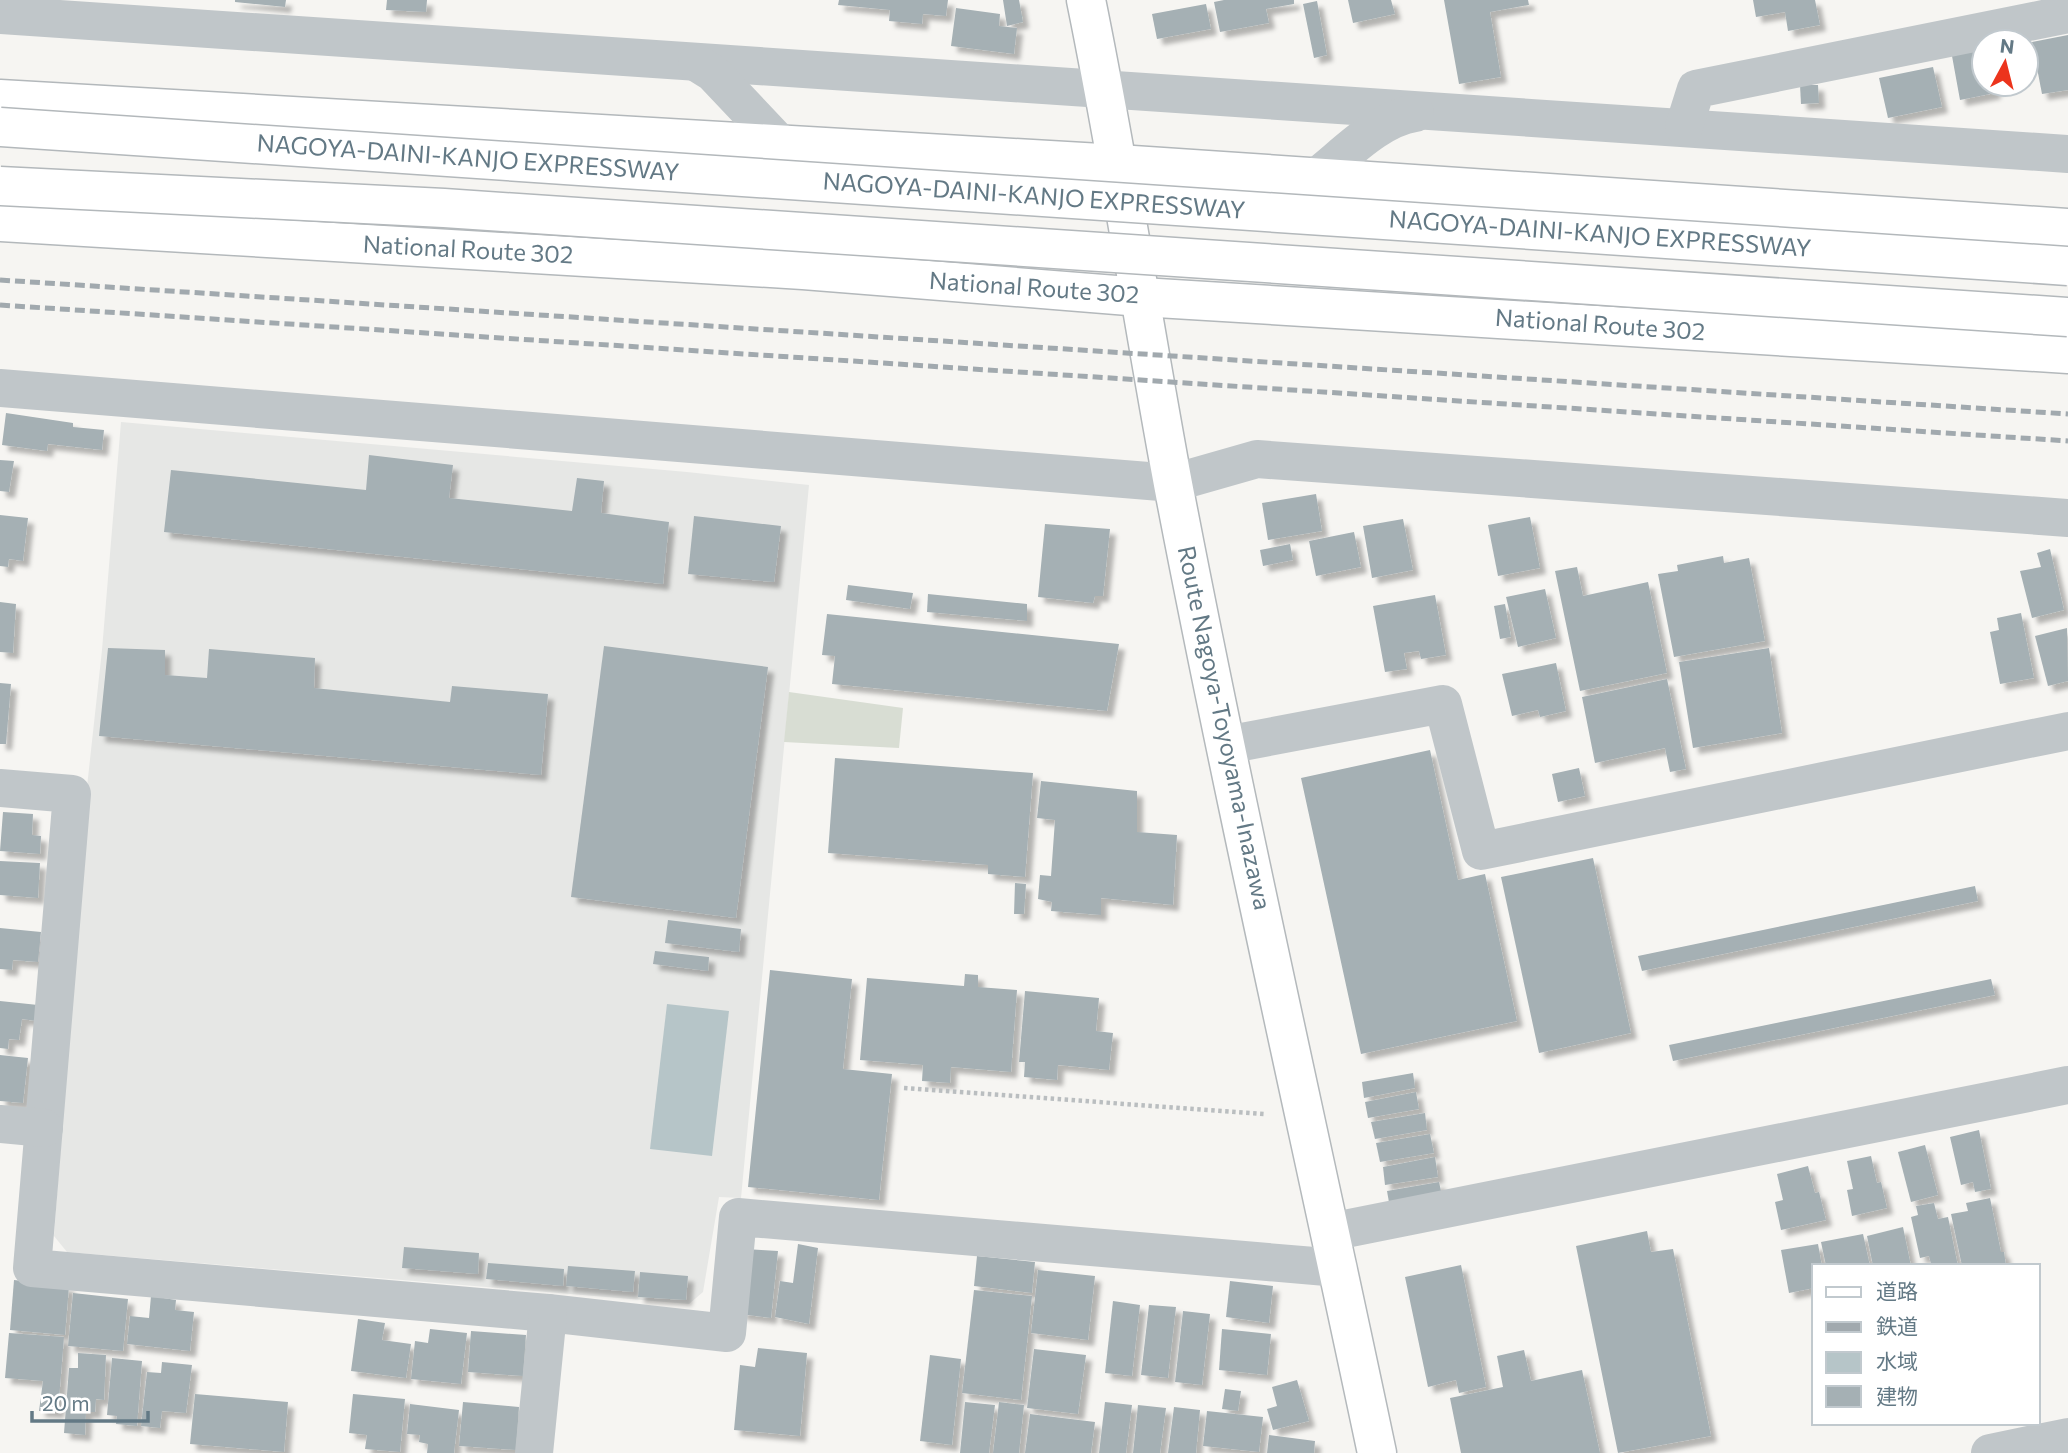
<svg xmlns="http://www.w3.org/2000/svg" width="2068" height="1453" font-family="Commissioner,'Noto Sans JP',sans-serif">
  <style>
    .built { fill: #e6e7e5 }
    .green { fill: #d8ddd3 }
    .water { fill: #b6c5c8 }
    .building { fill: #a5b0b4; filter: url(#shadow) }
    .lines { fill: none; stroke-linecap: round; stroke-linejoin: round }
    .major-casing { stroke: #b4b9bc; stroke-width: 41 }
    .highway-casing { stroke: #b3b8bb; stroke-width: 41 }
    .path { stroke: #babec0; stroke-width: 4.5; stroke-dasharray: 3.5 3.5; stroke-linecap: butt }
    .minor { stroke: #c0c6c9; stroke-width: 38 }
    .major { stroke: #fff; stroke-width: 38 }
    .highway { stroke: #fff; stroke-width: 38 }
    .rail { stroke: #a1a9ae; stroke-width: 5; stroke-dasharray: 10 5; stroke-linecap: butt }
    .highway-bridge-casing { stroke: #b3b8bb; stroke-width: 41; stroke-linecap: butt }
    .highway-bridge { stroke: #fff; stroke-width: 38 }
    .labels { text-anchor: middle; stroke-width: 7; stroke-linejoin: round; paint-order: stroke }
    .street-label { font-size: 24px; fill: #637985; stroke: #fff }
  </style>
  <defs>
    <filter id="shadow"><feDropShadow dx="6" dy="6" stdDeviation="2" flood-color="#0004"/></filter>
  </defs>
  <rect width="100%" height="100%" fill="#f6f5f2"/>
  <path class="built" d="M121 422 687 472 809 485 741 1198 719 1197 703 1292 689 1304 67 1252 54 1236 86 796 102 650Z"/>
  <path class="green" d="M789 692 903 708 899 748 784 742Z"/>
  <path class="water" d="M667 1004 729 1011 712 1156 650 1149Z"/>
  <g class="building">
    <path d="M235 0H286L285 7 235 2Z"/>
    <path d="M387 0H427L426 12 386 10Z"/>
    <path d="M839 0H948L946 16 923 14 922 24 889 21 890 10 838 5Z"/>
    <path d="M1003 0H1019L1023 22 1007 26Z"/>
    <path d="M1224 0H1294V4L1266 9 1269 23 1220 32 1214 2Z"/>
    <path d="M1348 0H1391L1395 14 1353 23Z"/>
    <path d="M1444 0H1528L1529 5 1490 12 1501 77 1459 84Z"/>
    <path d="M1753 0H1815L1820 25 1788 31 1785 12 1756 17Z"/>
    <path d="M1317 1 1327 55 1314 58 1303 4Z"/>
    <path d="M1206 4 1211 29 1157 39 1152 14Z"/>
    <path d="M956 8 1000 14 999 26 1017 28 1014 54 951 46Z"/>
    <path d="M2068 35V90L2042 94 2032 42Z"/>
    <path d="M1984 49V84L2011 85 1994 89 1995 93 1960 100 1952 56Z"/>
    <path d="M1933 67 1942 107 1888 118 1879 78Z"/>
    <path d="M1800 85H1818L1819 103 1801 104Z"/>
    <path d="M6 413 73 423V427L104 430 102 450 48 444 47 451 2 445Z"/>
    <path d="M369 455 453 465 449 498 572 511 577 478 604 481 601 513 669 522 663 584 164 532 171 470 366 490Z"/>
    <path d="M0 460 14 461 9 492 0 491Z"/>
    <path d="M1316 494 1322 531 1268 540 1262 503Z"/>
    <path d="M0 515 28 518 23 561 9 559 8 567 0 566Z"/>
    <path d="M694 516 781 526 774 582 688 574Z"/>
    <path d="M1530 517 1540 568 1498 576 1488 525Z"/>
    <path d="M1403 519 1413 570 1372 578 1363 526Z"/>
    <path d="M1045 524 1110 529 1103 596H1095L1093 603 1038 597Z"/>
    <path d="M1354 532 1361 567 1316 576 1309 541Z"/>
    <path d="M1290 544 1293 560 1263 566 1260 550Z"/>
    <path d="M2050 549 2064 610 2032 618 2020 571 2041 567 2037 553Z"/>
    <path d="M1723 556 1724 563 1749 558 1765 641 1674 657 1658 574 1678 571 1677 565Z"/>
    <path d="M1577 567 1583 596 1648 582 1667 673 1580 691 1555 571Z"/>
    <path d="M848 585 913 593 910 609 846 600Z"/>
    <path d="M1545 589 1556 638 1518 647 1506 597Z"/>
    <path d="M928 594 1027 604V621L927 612Z"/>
    <path d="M1435 595 1446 655 1421 659 1419 651 1404 653 1407 669 1385 672 1373 606Z"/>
    <path d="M0 602 16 604 13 653 0 652Z"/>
    <path d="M1505 604 1511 637 1500 639 1494 606Z"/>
    <path d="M2021 613 2034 678 2000 684 1990 632 1999 630 1997 618Z"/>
    <path d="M827 614 1119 644 1107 711 832 684 835 656 822 655Z"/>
    <path d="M2067 628 2068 681 2048 686 2035 636Z"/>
    <path d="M604 646 768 667 736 918 571 897Z"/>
    <path d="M108 648 165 650V675L207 678 209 649 315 658 314 688 450 702 452 686 548 694 541 775 99 736Z"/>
    <path d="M1769 648 1782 733 1693 748 1679 662Z"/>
    <path d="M1556 663 1566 711 1540 717 1538 710 1512 716 1502 674Z"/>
    <path d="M1667 679 1686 769 1670 772 1665 748 1595 763 1582 697Z"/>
    <path d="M0 683 11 684 6 744H0Z"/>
    <path d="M1430 750 1458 880 1485 874 1517 1021 1361 1054 1301 778Z"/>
    <path d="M835 758 1033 773 1025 877 988 874V865L828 853Z"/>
    <path d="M1579 768 1585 796 1558 802 1552 774Z"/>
    <path d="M1041 781 1137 791V832L1177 835 1173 905 1101 898V915L1051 911 1052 902 1038 899 1040 875 1051 876 1055 820 1037 818Z"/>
    <path d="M3 812 33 814 32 835 41 836 40 854 0 851Z"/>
    <path d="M1593 858 1631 1033 1539 1053 1501 877Z"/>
    <path d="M0 861 40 863 38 898 0 895Z"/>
    <path d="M1015 883 1026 884 1024 914H1014Z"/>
    <path d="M1975 886 1978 901 1642 971 1638 956Z"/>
    <path d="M668 920 741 929 739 952 665 943Z"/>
    <path d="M0 928 41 932 38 962 13 960 12 970 0 969Z"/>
    <path d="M655 951 709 957 708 971 653 964Z"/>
    <path d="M770 970 852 979 843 1069 892 1074 879 1200 748 1187Z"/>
    <path d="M965 974 978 975V987L1017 990 1011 1072 951 1067 950 1083 922 1081 923 1065 860 1060 867 978 964 986Z"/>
    <path d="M1991 979 1995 995 1673 1061 1669 1045Z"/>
    <path d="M1025 991 1099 998 1096 1031 1113 1033 1109 1070 1058 1065 1057 1080 1024 1077 1025 1062H1019Z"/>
    <path d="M0 1001 38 1005 36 1021 22 1019 19 1040 9 1039 8 1049 0 1048Z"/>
    <path d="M0 1055 28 1058 23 1103 0 1101Z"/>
    <path d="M1413 1073 1415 1088 1364 1098 1362 1082Z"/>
    <path d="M1416 1092 1419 1109 1368 1118 1365 1102Z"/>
    <path d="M1425 1113 1427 1130 1375 1139 1371 1122Z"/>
    <path d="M1979 1130 1991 1189 1975 1192 1973 1182 1961 1185 1950 1137Z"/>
    <path d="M1430 1134 1434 1153 1380 1162 1376 1143Z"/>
    <path d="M1925 1145 1938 1195 1911 1202 1898 1152Z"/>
    <path d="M1871 1156 1877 1183 1881 1182 1887 1208 1852 1216 1847 1190 1853 1189 1847 1161Z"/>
    <path d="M1435 1157 1438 1177 1385 1185 1383 1167Z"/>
    <path d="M1808 1166 1815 1193 1819 1192 1826 1220 1781 1230 1775 1202 1783 1200 1777 1174Z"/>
    <path d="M1439 1182 1443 1200 1390 1208 1387 1191Z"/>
    <path d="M1990 1198 2001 1252H2004L2006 1266H1962L1951 1214 1968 1211 1966 1203Z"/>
    <path d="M1934 1203 1938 1219 1948 1217 1958 1266H1926L1931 1264 1929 1256 1920 1258 1911 1217 1918 1215 1916 1206Z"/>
    <path d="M1903 1227 1911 1266H1873L1867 1236Z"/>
    <path d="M1647 1231 1651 1252 1673 1249 1711 1436 1618 1453 1576 1246Z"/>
    <path d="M1863 1234 1870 1266H1826L1821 1242Z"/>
    <path d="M798 1244 818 1248 809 1324 775 1317 780 1281 793 1283Z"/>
    <path d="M1818 1244 1822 1266H1814V1288L1789 1293 1781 1250Z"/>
    <path d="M404 1247 479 1253 478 1274 402 1268Z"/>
    <path d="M746 1249 778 1251 771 1318 740 1314Z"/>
    <path d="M977 1256 1035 1262 1032 1293 974 1286Z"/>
    <path d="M488 1263 564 1269 563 1286 486 1279Z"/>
    <path d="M1461 1265 1486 1387 1459 1393 1456 1380 1428 1387 1405 1277Z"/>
    <path d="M568 1266 635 1271 633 1292 566 1286Z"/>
    <path d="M1038 1270 1095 1276 1088 1340 1031 1333Z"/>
    <path d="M640 1272 688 1276 686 1300 638 1297Z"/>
    <path d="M14 1280 69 1286 65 1335 10 1330Z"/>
    <path d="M1230 1281 1273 1286 1269 1323 1226 1317Z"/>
    <path d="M974 1290 1032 1296 1021 1400 962 1393Z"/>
    <path d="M73 1293 128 1299 123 1351 68 1346Z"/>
    <path d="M151 1296 176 1300 175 1310 194 1312 190 1351 127 1344 130 1316 149 1318Z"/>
    <path d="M1113 1301 1140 1305 1132 1376 1105 1373Z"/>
    <path d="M1149 1305 1176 1307 1168 1378 1141 1375Z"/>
    <path d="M1183 1311 1210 1314 1202 1385 1175 1382Z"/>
    <path d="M358 1319 385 1323 382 1340 411 1344 406 1378 351 1371Z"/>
    <path d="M430 1329 467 1333 461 1384 411 1379 415 1341 428 1343Z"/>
    <path d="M1222 1329 1271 1334 1267 1375 1219 1370Z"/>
    <path d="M471 1331 526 1335 523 1376 468 1372Z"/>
    <path d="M9 1333 64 1337 58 1412 39 1411 43 1381 5 1378Z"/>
    <path d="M758 1348 807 1353 800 1436 734 1430 740 1365 755 1367Z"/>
    <path d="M1034 1349 1086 1355 1078 1414 1027 1408Z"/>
    <path d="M1524 1350 1531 1381 1582 1370 1600 1453H1461L1450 1398 1503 1387 1497 1356Z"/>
    <path d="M78 1353 106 1355 104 1400 96 1399 95 1412H86L85 1435 64 1433 69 1368H78Z"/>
    <path d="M930 1355 961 1359 952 1445 920 1441Z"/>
    <path d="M112 1358 142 1361 137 1426 116 1424 117 1416 107 1415Z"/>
    <path d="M162 1362 192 1365 186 1413 162 1411 160 1428 141 1426 147 1372 161 1373Z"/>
    <path d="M1297 1380 1309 1421 1273 1430 1267 1409 1277 1406 1272 1387Z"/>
    <path d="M1225 1389 1241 1391 1238 1411 1222 1409Z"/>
    <path d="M195 1394 288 1402 284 1452 190 1444Z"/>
    <path d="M353 1394 405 1399 400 1452 365 1449 367 1435 349 1433Z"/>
    <path d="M463 1402 519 1407 516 1450 459 1446Z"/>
    <path d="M965 1402 995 1405 989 1453H960Z"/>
    <path d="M999 1402 1024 1405 1019 1453H993Z"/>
    <path d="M1105 1402 1132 1405 1126 1453H1099Z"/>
    <path d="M410 1404 459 1410 454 1453H427L428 1444 419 1442 420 1435 407 1434Z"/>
    <path d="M1138 1405 1166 1408 1160 1453H1133Z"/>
    <path d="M1174 1407 1200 1410 1196 1453H1168Z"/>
    <path d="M1207 1411 1263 1417 1259 1452 1203 1446Z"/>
    <path d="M1030 1414 1095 1422 1091 1453H1025Z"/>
    <path d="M1269 1435 1315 1441 1314 1453H1267Z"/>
  </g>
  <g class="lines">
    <g class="major-casing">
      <path id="major" d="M1086 0C1119 161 1143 323 1173 484 1235 808 1309 1130 1377 1453"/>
    </g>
    <g class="highway-casing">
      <g id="highway">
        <path d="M0 99 1118 164 2068 228"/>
        <path d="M0 222 803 270 1141 297 2068 354"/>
      </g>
    </g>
    <path class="path" d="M904 1088 1264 1114"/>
    <g class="minor">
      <path d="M0 15 2068 154"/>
      <path d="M697 63 713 73 782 146"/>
      <path d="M1684 127 1696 89 2068 14"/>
      <path d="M1315 178C1345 155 1377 119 1415 113"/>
      <path d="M0 388 1173 483 1257 459 2068 518"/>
      <path d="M1226 745 1443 704 1481 851 2068 731"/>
      <path d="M0 788 72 794 32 1268 548 1313 727 1333 738 1217 1338 1268"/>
      <path d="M0 1124 44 1128"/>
      <path d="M1330 1232 2068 1085"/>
      <path d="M534 1453 548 1313"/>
      <path d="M1990 1453 2068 1437"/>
    </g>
    <use href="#major" class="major"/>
    <use href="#highway" class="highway"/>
    <g class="rail">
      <path d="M0 280 2068 414"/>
      <path d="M0 305 2068 441"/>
    </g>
    <g class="highway-bridge-casing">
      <g id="highway-bridge">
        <path d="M0 127 2068 266"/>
        <path d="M0 186 444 208 2068 317"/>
      </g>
    </g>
    <use href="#highway-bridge" class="highway-bridge"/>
  </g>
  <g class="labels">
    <g class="street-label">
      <text transform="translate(468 158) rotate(4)" y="8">NAGOYA-DAINI-KANJO EXPRESSWAY</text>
      <text transform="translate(1034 196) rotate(4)" y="8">NAGOYA-DAINI-KANJO EXPRESSWAY</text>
      <text transform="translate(1600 234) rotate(4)" y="8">NAGOYA-DAINI-KANJO EXPRESSWAY</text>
      <text transform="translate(468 250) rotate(3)" y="8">National Route 302</text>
      <text transform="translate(1034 288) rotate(4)" y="8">National Route 302</text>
      <text transform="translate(1600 325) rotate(4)" y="8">National Route 302</text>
      <text transform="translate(1224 728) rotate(78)" y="8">Route Nagoya-Toyoyama-Inazawa</text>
    </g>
  </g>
  <rect x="1812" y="1264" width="228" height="161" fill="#ffffff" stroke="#c1c9ce" stroke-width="2"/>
  <rect x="1826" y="1287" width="35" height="10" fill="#ffffff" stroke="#c1c9ce" stroke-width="2"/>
  <text x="1876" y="1299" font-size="21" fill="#637985">道路</text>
  <rect x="1826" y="1322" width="35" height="10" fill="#a1a9ae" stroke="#c1c9ce" stroke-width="2"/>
  <text x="1876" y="1334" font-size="21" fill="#637985">鉄道</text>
  <rect x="1826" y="1352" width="35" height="21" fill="#b6c5c8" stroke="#c1c9ce" stroke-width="2"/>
  <text x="1876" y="1369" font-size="21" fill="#637985">水域</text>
  <rect x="1826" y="1386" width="35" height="21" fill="#a5b0b4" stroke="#c1c9ce" stroke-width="2"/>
  <text x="1876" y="1404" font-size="21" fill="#637985">建物</text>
  <g transform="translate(2005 63) rotate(7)"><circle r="33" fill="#ffffff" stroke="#c1c9ce" stroke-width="2"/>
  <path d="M0-5L12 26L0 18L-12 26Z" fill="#ec341c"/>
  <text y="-10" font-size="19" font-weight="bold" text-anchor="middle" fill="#637985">N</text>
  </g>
  <path d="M32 1411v10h116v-10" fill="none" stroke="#637985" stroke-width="3.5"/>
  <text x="42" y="1411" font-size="21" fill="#637985" stroke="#ffffff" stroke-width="5" paint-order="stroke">20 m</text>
</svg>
